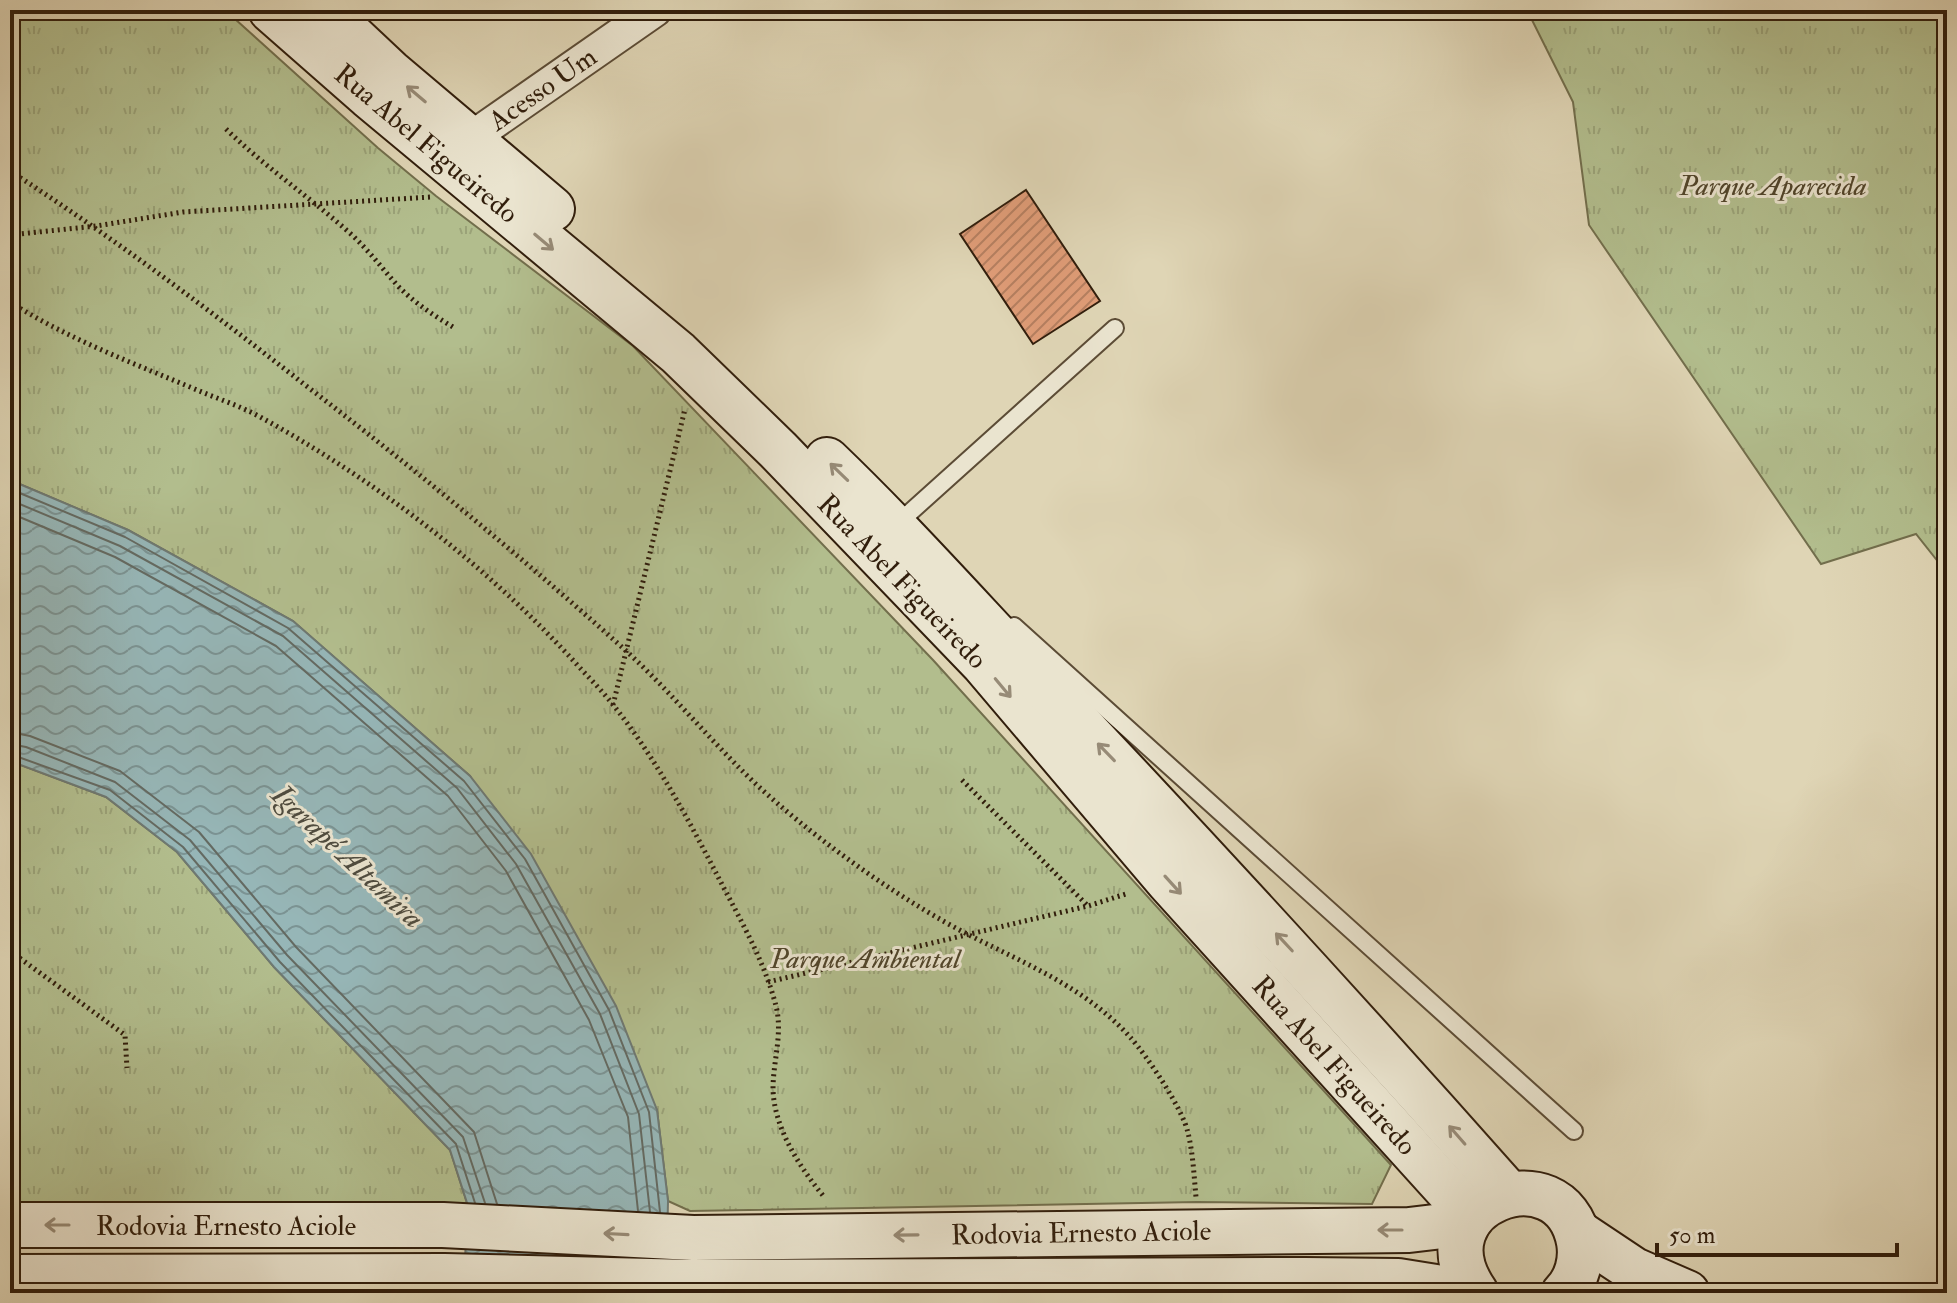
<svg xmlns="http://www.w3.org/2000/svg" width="1957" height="1303" font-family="'IM FELL Double Pica',serif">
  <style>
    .park { fill: url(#park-tufts); stroke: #726e4c; stroke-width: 2 }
    .water { fill: url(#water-waves); stroke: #6e7973; stroke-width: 2 }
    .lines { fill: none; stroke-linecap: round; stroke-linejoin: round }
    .shore { stroke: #646a62; stroke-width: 2 }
    .building { fill: url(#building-hatch); stroke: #311e0c; stroke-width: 2 }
    .lane-casing { stroke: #5c4c36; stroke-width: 20 }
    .street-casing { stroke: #5c4c36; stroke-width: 36 }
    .secondary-casing { stroke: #311e0c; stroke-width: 48 }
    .path { stroke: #311e0c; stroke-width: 5; stroke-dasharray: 2 4; stroke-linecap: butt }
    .lane { stroke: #eae4cf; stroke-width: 16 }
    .street { stroke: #eae4cf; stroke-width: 32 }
    .secondary { stroke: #eae4cf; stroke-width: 44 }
    .oneway { stroke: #978b77 }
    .labels { text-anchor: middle; stroke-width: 6; stroke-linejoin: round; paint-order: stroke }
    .street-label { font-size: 28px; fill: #311e0c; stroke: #eae4cf }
    .park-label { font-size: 28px; font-style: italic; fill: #51462c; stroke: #eae4cf }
    .water-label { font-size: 30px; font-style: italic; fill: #4f4c3f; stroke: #eae4cf }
  </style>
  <defs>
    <pattern id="park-tufts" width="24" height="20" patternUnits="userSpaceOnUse" patternTransform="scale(2)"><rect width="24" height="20" fill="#b2bd8d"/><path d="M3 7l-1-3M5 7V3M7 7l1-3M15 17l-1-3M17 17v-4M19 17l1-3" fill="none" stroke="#9aa278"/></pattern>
    <pattern id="water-waves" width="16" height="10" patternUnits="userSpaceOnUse" patternTransform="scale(2)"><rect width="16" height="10" fill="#96b6b7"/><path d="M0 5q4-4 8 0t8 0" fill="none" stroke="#7b9393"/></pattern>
    <pattern id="building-hatch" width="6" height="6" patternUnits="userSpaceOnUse" patternTransform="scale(2)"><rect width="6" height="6" fill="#df9c77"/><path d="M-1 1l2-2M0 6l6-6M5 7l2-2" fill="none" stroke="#b57f60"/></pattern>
  </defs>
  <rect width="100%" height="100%" fill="#dfd5b5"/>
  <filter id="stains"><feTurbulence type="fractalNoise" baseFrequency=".0025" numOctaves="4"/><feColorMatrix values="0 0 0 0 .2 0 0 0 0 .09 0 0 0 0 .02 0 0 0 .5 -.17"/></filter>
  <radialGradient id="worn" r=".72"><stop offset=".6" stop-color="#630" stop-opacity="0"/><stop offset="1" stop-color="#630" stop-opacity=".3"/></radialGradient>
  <g class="park">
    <path d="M10 10H225L378 148 436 196 633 346 933 660 1391 1165 1372 1204 1197 1202 690 1211 668 1201 657 1110 470 776 293 621 128 530 10 480Z"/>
    <path d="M1527 10H1947V573L1916 534 1821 564 1589 225 1573 102Z"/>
    <path d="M10 761 106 797 177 852 274 967 450 1150 467 1203 442 1207 10 1204Z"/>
  </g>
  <path class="water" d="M10 480 128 530 293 621 470 776 531 854 616 1006 657 1110 668 1201 666 1293H464L467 1203 450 1150 274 967 177 852 106 797 10 761Z"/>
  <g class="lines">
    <g class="shore">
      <path d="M10 489 125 537 288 628 464 781 525 859 609 1010 649 1112 660 1212"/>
      <path d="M10 500 120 546 283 636 457 788 516 864 600 1014 639 1114 650 1212"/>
      <path d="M10 513 115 557 276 646 448 796 506 871 589 1020 628 1117 638 1211"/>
      <path d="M10 732 30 736 120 771 199 832 296 947 474 1132 497 1204"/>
      <path d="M10 744 26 747 115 782 190 840 287 955 463 1137 485 1203"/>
      <path d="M10 754 110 790 183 847 280 962 456 1144 475 1203"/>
    </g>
  </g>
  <path class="building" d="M1026 190 1100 301 1033 344 960 234Z"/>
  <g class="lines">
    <g class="lane-casing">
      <g id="lane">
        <path d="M896 525 1115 328"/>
        <path d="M1014 626 1574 1131"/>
      </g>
    </g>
    <g class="street-casing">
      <path id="street" d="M454 150 655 10"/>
    </g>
    <g class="secondary-casing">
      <g id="secondary">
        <path d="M271 10 369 96 678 353 778 450 983 663 1169 882 1472 1217"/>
        <path d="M324 10 390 72 552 209"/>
        <path d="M827 460C899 529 965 603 1033 675 1195 846 1353 1018 1509 1194"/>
        <path d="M10 1225H443L693 1238 1409 1230 1468 1223"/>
        <path d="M1577 1232 1634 1270 1687 1293"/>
        <path d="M10 1277 444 1276 691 1282 1306 1280 1398 1281 1473 1293"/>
        <path d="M1476 1293C1413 1203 1562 1149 1579 1242 1582 1260 1577 1280 1564 1293"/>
      </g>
    </g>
    <g class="path">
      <path d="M226 129C266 168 311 198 352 235 369 251 382 268 397 285 414 303 435 316 456 329"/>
      <path d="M10 171C114 238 212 312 309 388 417 471 523 558 624 649 678 698 722 756 777 803 831 850 905 902 969 935 1026 964 1086 988 1130 1037 1147 1056 1183 1109 1188 1133 1193 1153 1194 1176 1196 1197"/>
      <path d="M10 235 96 226 183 212 431 197"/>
      <path d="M10 302C68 339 133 363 197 390 218 399 241 406 262 418 376 481 482 562 571 658 585 674 601 689 614 706 654 756 686 815 715 871 737 914 764 959 776 1006 783 1034 773 1061 773 1089 774 1129 801 1169 825 1198"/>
      <path d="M613 705 685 409"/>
      <path d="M962 780 1087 905"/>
      <path d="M10 951 125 1035 127 1068"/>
      <path d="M768 982 1088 906 1129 893"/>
    </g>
    <use href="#lane" class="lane"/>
    <use href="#street" class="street"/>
    <use href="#secondary" class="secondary"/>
  </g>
  <defs><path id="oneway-shaft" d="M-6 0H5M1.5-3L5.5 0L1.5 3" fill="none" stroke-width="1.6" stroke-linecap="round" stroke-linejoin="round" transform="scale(2)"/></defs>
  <g class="oneway">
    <use href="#oneway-shaft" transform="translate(416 94) rotate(-140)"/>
    <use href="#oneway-shaft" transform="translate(544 242) rotate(40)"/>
    <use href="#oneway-shaft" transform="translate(839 472) rotate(-136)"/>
    <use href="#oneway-shaft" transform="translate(1003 688) rotate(50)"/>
    <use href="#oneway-shaft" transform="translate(1106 752) rotate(-134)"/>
    <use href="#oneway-shaft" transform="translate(1173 885) rotate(48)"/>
    <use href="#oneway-shaft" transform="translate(1284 942) rotate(-133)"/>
    <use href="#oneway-shaft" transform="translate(1457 1135) rotate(-131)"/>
    <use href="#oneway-shaft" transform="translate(57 1225) rotate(-180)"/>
    <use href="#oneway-shaft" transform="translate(1390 1230) rotate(-180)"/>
    <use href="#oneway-shaft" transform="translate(616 1234) rotate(-177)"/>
    <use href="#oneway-shaft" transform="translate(906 1235) rotate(179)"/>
  </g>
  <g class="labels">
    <g class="street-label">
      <text transform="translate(542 88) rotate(-35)" y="10">Acesso Um</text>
      <text transform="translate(427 143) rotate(40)" y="10">Rua Abel Figueiredo</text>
      <text transform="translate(903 581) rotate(46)" y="10">Rua Abel Figueiredo</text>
      <text transform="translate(1335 1065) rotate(48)" y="10">Rua Abel Figueiredo</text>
      <text x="226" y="1235">Rodovia Ernesto Aciole</text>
      <text transform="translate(1081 1232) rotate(-1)" y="10">Rodovia Ernesto Aciole</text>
    </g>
    <g class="park-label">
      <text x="1773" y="195">Parque Aparecida</text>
      <text x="865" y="968">Parque Ambiental</text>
    </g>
    <g class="water-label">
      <text transform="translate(348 856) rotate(43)" y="10">Igarapé Altamira</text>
    </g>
  </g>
  <rect width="1957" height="1303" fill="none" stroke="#dfd5b5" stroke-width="40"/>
  <rect x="12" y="12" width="1933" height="1279" fill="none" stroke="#311e0c" stroke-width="4"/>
  <rect x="20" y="20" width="1917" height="1263" fill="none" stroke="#311e0c" stroke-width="2"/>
  <path d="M1657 1243v12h240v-12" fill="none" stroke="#311e0c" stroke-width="4"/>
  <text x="1669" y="1243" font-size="24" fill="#311e0c" stroke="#eae4cf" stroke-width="6" paint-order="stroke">50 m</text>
  <rect width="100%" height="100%" filter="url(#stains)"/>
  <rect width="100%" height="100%" fill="url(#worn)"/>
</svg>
